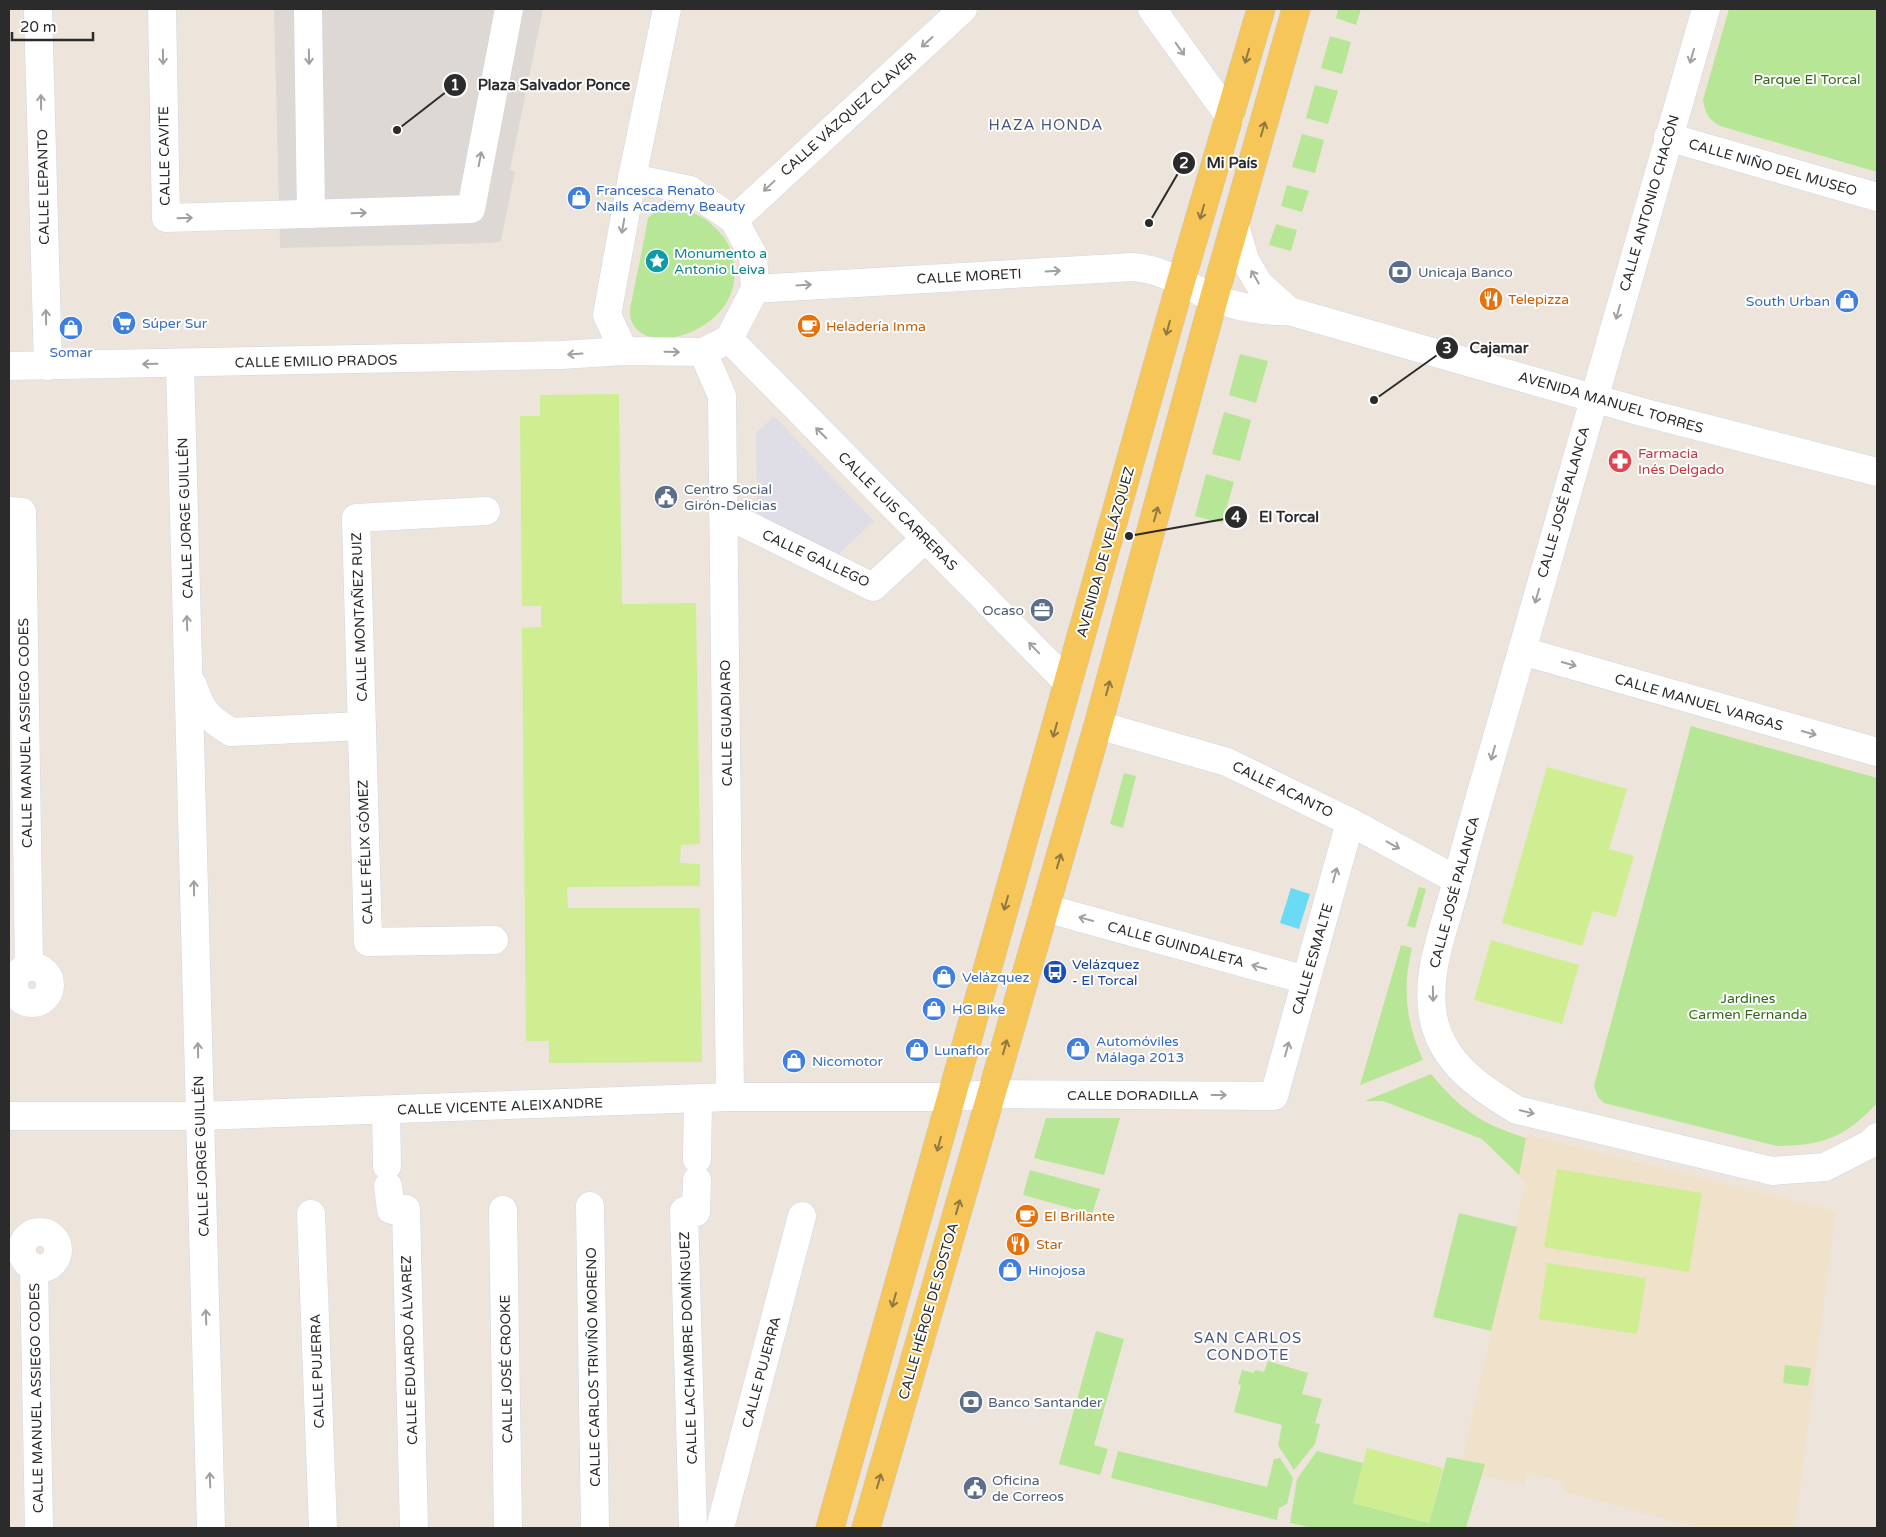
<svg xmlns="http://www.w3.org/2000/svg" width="1886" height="1537" font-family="'Varela Round',sans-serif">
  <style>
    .industrial { fill: #dfdde5 }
    .education { fill: #f0e1cb }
    .green { fill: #b7e696 }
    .pitch { fill: #ceee91 }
    .plaza { fill: #ddd8d3 }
    .water { fill: #6bdaf4 }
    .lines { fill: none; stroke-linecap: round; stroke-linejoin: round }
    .street-casing { stroke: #d1d6e4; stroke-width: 29 }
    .primary-casing { stroke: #c8c8c8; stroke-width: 29 }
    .street { stroke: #fff; stroke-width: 28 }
    .primary { stroke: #f7c658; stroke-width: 28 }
    .oneway { stroke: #a0a0a0 }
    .oneway2 { stroke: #917842 }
    .labels { text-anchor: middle; stroke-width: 4; stroke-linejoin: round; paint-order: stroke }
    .park-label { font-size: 14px; fill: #2f6b17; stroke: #fff }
    .street-label { font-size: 14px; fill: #2b2b2b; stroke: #fff }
    .shop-label { font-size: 14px; fill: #366cbe; stroke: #fff; text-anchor: start }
    .culture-label { font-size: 14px; fill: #0d838f; stroke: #fff; text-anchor: start }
    .service-label { font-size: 14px; fill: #4e5e75; stroke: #fff; text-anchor: start }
    .food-label { font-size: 14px; fill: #c56008; stroke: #fff; text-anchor: start }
    .health-label { font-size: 14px; fill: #be3a42; stroke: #fff; text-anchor: start }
    .transit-label { font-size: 14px; fill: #164399; stroke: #fff; text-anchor: start }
    .neighbourhood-label { font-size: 15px; letter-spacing: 1px; fill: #49567d; stroke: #fff }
    .leader { fill: none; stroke: #2b2b2b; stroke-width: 2 }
    .callout-dot { fill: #2b2b2b; stroke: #fff; stroke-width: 2 }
    .mark-label { font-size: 15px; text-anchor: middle; font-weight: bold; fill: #fff }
    .callout-label { font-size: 15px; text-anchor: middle; font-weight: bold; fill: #2b2b2b; stroke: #fff; stroke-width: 4; stroke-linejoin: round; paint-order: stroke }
  </style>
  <rect width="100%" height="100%" fill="#ede5dc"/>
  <path class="industrial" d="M774 416 874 521 838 555 757 514 756 433Z"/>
  <path class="education" d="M1527 1134 1836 1211 1795 1528H1700L1564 1492 1565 1482 1527 1474 1525 1485 1481 1475 1484 1464 1462 1460 1525 1185 1519 1175Z"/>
  <g class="green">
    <path d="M1338 9H1361L1356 25 1336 18Z"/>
    <path d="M1729 9H1877V172L1720 126C1708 119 1705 113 1703 100Z"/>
    <path d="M1330 36 1351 42 1342 74 1321 68Z"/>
    <path d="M1315 85 1338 91 1328 124 1306 118Z"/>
    <path d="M1302 134 1324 140 1315 173 1292 167Z"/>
    <path d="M1287 185 1309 191 1302 212 1281 206Z"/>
    <path d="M665 208C689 208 706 216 721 234 729 243 733 253 734 265 744 332 637 363 630 315 629 308 633 297 634 289 639 265 644 242 648 218L655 212Z"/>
    <path d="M1276 224 1297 230 1291 251 1269 245Z"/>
    <path d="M1240 354 1268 361 1256 403 1229 395Z"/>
    <path d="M1224 412 1251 420 1240 461 1212 454Z"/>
    <path d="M1206 474 1234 482 1222 523 1195 516Z"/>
    <path d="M1691 726 1877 778V1103C1846 1137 1822 1146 1777 1146L1604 1103 1598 1097 1594 1086Z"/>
    <path d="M1124 773 1136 776 1123 828 1110 824Z"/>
    <path d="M1419 887 1426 889 1415 928 1407 926Z"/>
    <path d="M1401 945 1412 948C1402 988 1406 1023 1423 1060L1360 1085Z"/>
    <path d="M1431 1074C1462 1111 1480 1123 1526 1138L1519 1175 1482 1139 1383 1101H1365Z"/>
    <path d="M1046 1118H1120L1104 1175 1034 1158Z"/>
    <path d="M1030 1170 1100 1189 1092 1214 1023 1195Z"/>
    <path d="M1459 1213 1517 1227 1491 1331 1433 1317Z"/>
    <path d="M1096 1331 1124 1339 1094 1445 1108 1449 1100 1475 1059 1464Z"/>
    <path d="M1268 1361 1308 1373 1302 1394 1322 1399 1315 1423 1320 1424 1315 1444 1294 1470 1278 1445 1282 1425 1234 1412 1241 1385 1238 1384 1242 1370 1254 1373 1255 1370 1264 1372Z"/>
    <path d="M1785 1365 1811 1368 1808 1386 1783 1383Z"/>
    <path d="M1118 1451 1267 1487 1274 1459 1280 1458 1293 1478 1287 1504 1279 1508 1277 1520 1111 1478Z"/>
    <path d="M1317 1451 1363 1463 1353 1503 1429 1523 1447 1457 1485 1464 1466 1528H1313L1290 1523 1297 1479Z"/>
  </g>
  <g class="pitch">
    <path d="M619 394 622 604 696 603 700 844 681 845 680 863 700 864V886L567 887 568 908H700L702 1062 549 1063V1041H526L522 628 541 627V606H522L520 416H540V395Z"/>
    <path d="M1547 767 1627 789 1609 849 1634 856 1616 917 1593 911 1582 946 1502 923Z"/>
    <path d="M1491 940 1579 965 1562 1024 1474 1000Z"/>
    <path d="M1557 1169 1702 1193 1689 1272 1544 1247Z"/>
    <path d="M1547 1263 1646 1278 1637 1334 1539 1319Z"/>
    <path d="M1367 1448 1443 1468 1429 1523 1353 1503Z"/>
  </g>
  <path class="plaza" d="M274 9H543L510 170 515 172 501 241 492 243 280 248Z"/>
  <path class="water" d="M1291 888 1310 894 1299 929 1280 923Z"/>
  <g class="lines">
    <g class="street-casing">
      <g id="street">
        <path d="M38 9 48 366"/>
        <path d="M162 9 166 218 471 209 509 9"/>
        <path d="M308 9 311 214"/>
        <path d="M1152 9 1230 117"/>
        <path d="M1706 9C1635 253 1565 497 1496 741 1481 793 1466 844 1453 895 1442 934 1426 975 1433 1016 1441 1062 1480 1088 1517 1110L1772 1171 1825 1167 1870 1144 1877 1137"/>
        <path d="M1668 137 1877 197"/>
        <path d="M734 220 963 9"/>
        <path d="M1235 226 1245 260 1259 284 1289 311"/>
        <path d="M755 289 1133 267C1163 269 1185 285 1212 297 1235 307 1265 312 1289 311L1642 412 1877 472"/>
        <path d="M729 339 1068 683"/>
        <path d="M624 351 607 315 632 178 667 9"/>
        <path d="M703 352 722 396 730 1097"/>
        <path d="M180 364 211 1528"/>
        <path d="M9 366 561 355 624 351 703 352 729 339 755 289 753 255 734 220 690 190 632 178"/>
        <path d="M9 511 22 512 29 967"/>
        <path d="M486 511 356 518 368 942 494 940"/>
        <path d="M723 513 873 587 926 538"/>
        <path d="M1522 651 1877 752"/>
        <path d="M193 685C201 711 208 718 231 732"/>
        <path d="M1098 725 1227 762 1350 822 1457 880"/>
        <path d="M231 732 362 726"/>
        <path d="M1045 908 1306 980"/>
        <circle cx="32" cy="985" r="18"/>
        <path d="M386 1110 387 1166"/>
        <path d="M9 1116H200L730 1097H952L991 1094 1274 1096 1350 822"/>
        <path d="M697 1159 698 1099"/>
        <path d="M388 1186 391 1210 406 1209 414 1528"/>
        <path d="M590 1206 595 1528"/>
        <path d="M503 1210 508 1528"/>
        <path d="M311 1214 323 1528"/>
        <circle cx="40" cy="1250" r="18"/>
        <path d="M34 1267 39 1528"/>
        <path d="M693 1528 684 1211 696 1212 697 1180"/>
        <path d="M720 1528 802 1216"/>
      </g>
    </g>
    <g class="primary-casing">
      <g id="primary">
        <path d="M830 1528 1181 281 1261 9"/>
        <path d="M866 1528 1098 725 1214 298 1296 9"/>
      </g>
    </g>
    <use href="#street" class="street"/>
    <use href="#primary" class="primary"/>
  </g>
  <defs><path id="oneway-shaft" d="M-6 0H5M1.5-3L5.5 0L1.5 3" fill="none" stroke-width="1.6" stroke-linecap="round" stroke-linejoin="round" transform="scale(1.25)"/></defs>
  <g class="oneway">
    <use href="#oneway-shaft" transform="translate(927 42) rotate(138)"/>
    <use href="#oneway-shaft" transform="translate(1180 49) rotate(55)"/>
    <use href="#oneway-shaft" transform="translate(1692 56) rotate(106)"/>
    <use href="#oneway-shaft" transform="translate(163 57) rotate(89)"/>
    <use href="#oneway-shaft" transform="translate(309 57) rotate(89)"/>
    <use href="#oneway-shaft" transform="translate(41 102) rotate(-91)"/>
    <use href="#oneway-shaft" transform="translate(480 159) rotate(-79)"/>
    <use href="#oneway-shaft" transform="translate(769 186) rotate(137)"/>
    <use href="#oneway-shaft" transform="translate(359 213) rotate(-2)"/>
    <use href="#oneway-shaft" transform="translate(185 218) rotate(-2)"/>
    <use href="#oneway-shaft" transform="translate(623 226) rotate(100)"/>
    <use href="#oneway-shaft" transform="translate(1053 271) rotate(-3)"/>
    <use href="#oneway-shaft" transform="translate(1255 277) rotate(-120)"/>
    <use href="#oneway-shaft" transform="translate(804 285) rotate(-4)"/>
    <use href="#oneway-shaft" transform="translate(1618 312) rotate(106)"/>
    <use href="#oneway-shaft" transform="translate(46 317) rotate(-91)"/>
    <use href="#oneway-shaft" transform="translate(672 352) rotate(1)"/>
    <use href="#oneway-shaft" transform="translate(575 354) rotate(176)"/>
    <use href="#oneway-shaft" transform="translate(150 364) rotate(179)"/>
    <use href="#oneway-shaft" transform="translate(821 433) rotate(-135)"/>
    <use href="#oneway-shaft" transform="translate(1537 596) rotate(106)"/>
    <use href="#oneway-shaft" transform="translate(187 623) rotate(-92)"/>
    <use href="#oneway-shaft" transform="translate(1034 648) rotate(-134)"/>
    <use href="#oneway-shaft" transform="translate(1569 664) rotate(16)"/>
    <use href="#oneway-shaft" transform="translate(1809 733) rotate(16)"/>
    <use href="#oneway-shaft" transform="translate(1493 753) rotate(106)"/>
    <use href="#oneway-shaft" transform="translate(1393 845) rotate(29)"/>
    <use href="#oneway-shaft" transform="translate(1335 875) rotate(-74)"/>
    <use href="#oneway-shaft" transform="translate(194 888) rotate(-91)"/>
    <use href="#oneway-shaft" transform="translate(1086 919) rotate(-165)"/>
    <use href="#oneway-shaft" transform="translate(1259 967) rotate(-165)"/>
    <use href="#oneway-shaft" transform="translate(1433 994) rotate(89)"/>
    <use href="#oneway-shaft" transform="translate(1287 1049) rotate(-75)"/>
    <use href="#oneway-shaft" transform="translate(198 1050) rotate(-91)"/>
    <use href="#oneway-shaft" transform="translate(1219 1095)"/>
    <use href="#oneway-shaft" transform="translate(1527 1112) rotate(14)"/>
    <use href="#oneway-shaft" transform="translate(206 1317) rotate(-92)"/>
    <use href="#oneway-shaft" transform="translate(210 1480) rotate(-92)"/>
  </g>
  <g class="oneway2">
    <use href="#oneway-shaft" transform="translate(1247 56) rotate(106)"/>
    <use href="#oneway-shaft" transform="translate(1263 129) rotate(-74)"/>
    <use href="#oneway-shaft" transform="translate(1202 212) rotate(106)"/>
    <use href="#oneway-shaft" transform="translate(1168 328) rotate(105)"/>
    <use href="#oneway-shaft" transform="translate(1156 514) rotate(-74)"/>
    <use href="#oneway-shaft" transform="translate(1108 688) rotate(-75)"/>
    <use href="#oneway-shaft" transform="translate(1055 730) rotate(106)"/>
    <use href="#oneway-shaft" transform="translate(1059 861) rotate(-74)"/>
    <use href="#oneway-shaft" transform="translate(1006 903) rotate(106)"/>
    <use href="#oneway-shaft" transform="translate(1005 1047) rotate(-74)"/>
    <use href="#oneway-shaft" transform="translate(939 1144) rotate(105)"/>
    <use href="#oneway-shaft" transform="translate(958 1207) rotate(-74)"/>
    <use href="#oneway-shaft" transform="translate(894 1300) rotate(106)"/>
    <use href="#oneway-shaft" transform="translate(879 1481) rotate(-74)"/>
  </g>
  <defs>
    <g id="shop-disc" transform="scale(1.25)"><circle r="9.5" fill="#3f7fe0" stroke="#fff"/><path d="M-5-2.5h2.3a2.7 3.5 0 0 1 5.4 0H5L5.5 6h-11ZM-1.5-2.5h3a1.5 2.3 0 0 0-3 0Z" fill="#fff"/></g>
    <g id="sight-disc" transform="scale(1.25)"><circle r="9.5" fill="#0f9aa8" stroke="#fff"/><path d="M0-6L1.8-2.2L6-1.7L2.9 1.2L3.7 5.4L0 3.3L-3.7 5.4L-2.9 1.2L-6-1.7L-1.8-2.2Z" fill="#fff"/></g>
    <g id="bank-disc" transform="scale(1.25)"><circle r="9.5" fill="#5c6f8a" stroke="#fff"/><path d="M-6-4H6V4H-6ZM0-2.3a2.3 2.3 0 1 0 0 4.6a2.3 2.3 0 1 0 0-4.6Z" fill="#fff"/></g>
    <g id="restaurant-disc" transform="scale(1.25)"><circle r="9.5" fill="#e8710a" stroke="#fff"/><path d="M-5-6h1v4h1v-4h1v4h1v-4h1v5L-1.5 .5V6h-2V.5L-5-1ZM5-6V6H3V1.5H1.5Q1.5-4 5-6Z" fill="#fff"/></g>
    <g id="supermarket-disc" transform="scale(1.25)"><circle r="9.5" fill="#3f7fe0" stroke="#fff"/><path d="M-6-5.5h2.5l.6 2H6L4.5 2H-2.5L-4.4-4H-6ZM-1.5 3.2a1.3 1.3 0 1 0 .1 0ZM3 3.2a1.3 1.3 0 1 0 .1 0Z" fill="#fff"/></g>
    <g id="cafe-disc" transform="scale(1.25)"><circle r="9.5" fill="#e8710a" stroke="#fff"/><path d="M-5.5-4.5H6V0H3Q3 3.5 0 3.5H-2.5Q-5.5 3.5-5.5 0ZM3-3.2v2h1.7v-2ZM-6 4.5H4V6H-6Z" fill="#fff"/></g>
    <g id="pharmacy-disc" transform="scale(1.25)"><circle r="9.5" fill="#e0444e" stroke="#fff"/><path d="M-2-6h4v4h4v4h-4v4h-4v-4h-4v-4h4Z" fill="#fff"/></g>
    <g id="civic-disc" transform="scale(1.25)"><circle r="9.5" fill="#5c6f8a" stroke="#fff"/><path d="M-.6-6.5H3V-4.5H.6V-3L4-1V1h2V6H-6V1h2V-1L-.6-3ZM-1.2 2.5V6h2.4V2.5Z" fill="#fff"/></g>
    <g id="office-disc" transform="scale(1.25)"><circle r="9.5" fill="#5c6f8a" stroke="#fff"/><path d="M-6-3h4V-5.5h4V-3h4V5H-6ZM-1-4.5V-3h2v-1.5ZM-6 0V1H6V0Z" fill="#fff"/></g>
    <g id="bus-disc" transform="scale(1.25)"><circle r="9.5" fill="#1a4fb4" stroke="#fff"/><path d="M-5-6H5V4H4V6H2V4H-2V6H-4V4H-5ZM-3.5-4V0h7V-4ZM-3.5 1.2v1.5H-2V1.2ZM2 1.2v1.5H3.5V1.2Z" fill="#fff"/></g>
  </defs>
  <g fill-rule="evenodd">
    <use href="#shop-disc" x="579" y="198"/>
    <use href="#sight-disc" x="657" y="261"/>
    <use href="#bank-disc" x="1400" y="272"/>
    <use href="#restaurant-disc" x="1491" y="299"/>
    <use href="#shop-disc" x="1847" y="301"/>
    <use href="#supermarket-disc" x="124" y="323"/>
    <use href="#cafe-disc" x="809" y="326"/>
    <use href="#shop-disc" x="71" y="328"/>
    <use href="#pharmacy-disc" x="1620" y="461"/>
    <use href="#civic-disc" x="666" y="497"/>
    <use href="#office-disc" x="1042" y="610"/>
    <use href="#bus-disc" x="1055" y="972"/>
    <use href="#shop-disc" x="944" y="977"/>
    <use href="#shop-disc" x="934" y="1009"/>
    <use href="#shop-disc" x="1078" y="1049"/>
    <use href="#shop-disc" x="917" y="1050"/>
    <use href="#shop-disc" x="794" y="1061"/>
    <use href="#cafe-disc" x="1027" y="1216"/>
    <use href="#restaurant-disc" x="1018" y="1244"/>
    <use href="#shop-disc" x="1010" y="1270"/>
    <use href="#bank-disc" x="971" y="1402"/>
    <use href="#civic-disc" x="975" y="1488"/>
  </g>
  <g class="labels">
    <g class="park-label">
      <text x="1807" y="84">Parque El Torcal</text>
      <text x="1748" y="1003">Jardines<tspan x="1748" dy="16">Carmen Fernanda</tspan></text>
    </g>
    <g class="street-label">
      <text transform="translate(848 114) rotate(-42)" y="5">CALLE VÁZQUEZ CLAVER</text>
      <text transform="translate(164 156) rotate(-91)" y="5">CALLE CAVITE</text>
      <text transform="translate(1773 167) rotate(16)" y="5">CALLE NIÑO DEL MUSEO</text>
      <text transform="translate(43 187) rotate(-91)" y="5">CALLE LEPANTO</text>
      <text transform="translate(1649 203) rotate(-74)" y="5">CALLE ANTONIO CHACÓN</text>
      <text transform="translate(969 276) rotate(-3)" y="5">CALLE MORETI</text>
      <text transform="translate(316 361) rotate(-1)" y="5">CALLE EMILIO PRADOS</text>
      <text transform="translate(1611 402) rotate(16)" y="5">AVENIDA MANUEL TORRES</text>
      <text transform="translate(1563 502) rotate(-74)" y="5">CALLE JOSÉ PALANCA</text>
      <text transform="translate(898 511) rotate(45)" y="5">CALLE LUIS CARRERAS</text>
      <text transform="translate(185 518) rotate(-92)" y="5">CALLE JORGE GUILLÉN</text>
      <text transform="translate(1105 552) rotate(-74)" y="5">AVENIDA DE VELÁZQUEZ</text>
      <text transform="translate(816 558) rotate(25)" y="5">CALLE GALLEGO</text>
      <text transform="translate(359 617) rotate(-92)" y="5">CALLE MONTAÑEZ RUIZ</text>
      <text transform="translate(1699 702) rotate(16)" y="5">CALLE MANUEL VARGAS</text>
      <text transform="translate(726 723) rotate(-91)" y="5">CALLE GUADIARO</text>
      <text transform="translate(25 733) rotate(-91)" y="5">CALLE MANUEL ASSIEGO CODES</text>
      <text transform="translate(1283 789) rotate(26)" y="5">CALLE ACANTO</text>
      <text transform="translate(365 852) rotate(-92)" y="5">CALLE FÉLIX GÓMEZ</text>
      <text transform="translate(1454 892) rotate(-75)" y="5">CALLE JOSÉ PALANCA</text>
      <text transform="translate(1176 944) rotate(15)" y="5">CALLE GUINDALETA</text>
      <text transform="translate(1312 959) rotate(-74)" y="5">CALLE ESMALTE</text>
      <text x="1133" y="1100">CALLE DORADILLA</text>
      <text transform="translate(500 1106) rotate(-2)" y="5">CALLE VICENTE ALEIXANDRE</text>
      <text transform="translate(201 1156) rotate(-92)" y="5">CALLE JORGE GUILLÉN</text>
      <text transform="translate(928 1311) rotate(-74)" y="5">CALLE HÉROE DE SOSTOA</text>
      <text transform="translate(688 1348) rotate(-92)" y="5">CALLE LACHAMBRE DOMÍNGUEZ</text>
      <text transform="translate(409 1350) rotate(-92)" y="5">CALLE EDUARDO ÁLVAREZ</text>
      <text transform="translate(593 1367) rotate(-91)" y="5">CALLE CARLOS TRIVIÑO MORENO</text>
      <text transform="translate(506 1369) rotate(-91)" y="5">CALLE JOSÉ CROOKE</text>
      <text transform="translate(317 1371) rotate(-92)" y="5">CALLE PUJERRA</text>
      <text transform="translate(761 1372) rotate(-75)" y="5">CALLE PUJERRA</text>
      <text transform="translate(36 1398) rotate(-91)" y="5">CALLE MANUEL ASSIEGO CODES</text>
    </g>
    <g class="shop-label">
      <text x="596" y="195">Francesca Renato<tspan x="596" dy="16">Nails Academy Beauty</tspan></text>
      <text x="1830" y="306" text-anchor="end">South Urban</text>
      <text x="142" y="328">Súper Sur</text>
      <text x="71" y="357" text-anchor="middle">Somar</text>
      <text x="962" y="982">Velázquez</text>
      <text x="952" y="1014">HG Bike</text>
      <text x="1096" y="1046">Automóviles<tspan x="1096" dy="16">Málaga 2013</tspan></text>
      <text x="934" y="1055">Lunaflor</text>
      <text x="812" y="1066">Nicomotor</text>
      <text x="1028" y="1275">Hinojosa</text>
    </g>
    <g class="culture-label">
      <text x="674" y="258">Monumento a<tspan x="674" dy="16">Antonio Leiva</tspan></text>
    </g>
    <g class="service-label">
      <text x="1418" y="277">Unicaja Banco</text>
      <text x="684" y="494">Centro Social<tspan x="684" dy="16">Girón-Delicias</tspan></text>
      <text x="1024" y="615" text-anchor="end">Ocaso</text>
      <text x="988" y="1407">Banco Santander</text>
      <text x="992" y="1485">Oficina<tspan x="992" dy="16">de Correos</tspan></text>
    </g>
    <g class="food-label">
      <text x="1508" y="304">Telepizza</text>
      <text x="826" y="331">Heladería Inma</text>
      <text x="1044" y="1221">El Brillante</text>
      <text x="1036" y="1249">Star</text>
    </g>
    <g class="health-label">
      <text x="1638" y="458">Farmacia<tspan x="1638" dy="16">Inés Delgado</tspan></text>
    </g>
    <g class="transit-label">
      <text x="1072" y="969">Velázquez<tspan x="1072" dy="16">- El Torcal</tspan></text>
    </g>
    <g class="neighbourhood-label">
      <text x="1046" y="130">HAZA HONDA</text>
      <text x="1248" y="1343">SAN CARLOS<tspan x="1248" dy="17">CONDOTE</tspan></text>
    </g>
  </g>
  <path class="leader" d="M397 130L455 85M1149 223L1184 163M1374 400L1447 348M1129 536L1236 517"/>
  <g class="callout-dot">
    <circle cx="397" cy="130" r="5"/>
    <circle cx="1149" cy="223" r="5"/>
    <circle cx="1374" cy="400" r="5"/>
    <circle cx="1129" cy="536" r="5"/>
    <circle cx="455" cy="85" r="12"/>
    <circle cx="1184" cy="163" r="12"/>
    <circle cx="1447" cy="348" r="12"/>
    <circle cx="1236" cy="517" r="12"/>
  </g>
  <g class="mark-label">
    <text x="455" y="90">1</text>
    <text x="1184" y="168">2</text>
    <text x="1447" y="353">3</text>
    <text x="1236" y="522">4</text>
  </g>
  <g class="callout-label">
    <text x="554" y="90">Plaza Salvador Ponce</text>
    <text x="1232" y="168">Mi País</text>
    <text x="1499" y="353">Cajamar</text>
    <text x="1289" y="522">El Torcal</text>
  </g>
  <rect width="1886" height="1537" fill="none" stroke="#2b2b2b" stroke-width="20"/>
  <path d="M12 32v8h81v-8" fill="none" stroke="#2b2b2b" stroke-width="2.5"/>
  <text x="20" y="32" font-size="15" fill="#2b2b2b" stroke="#ffffff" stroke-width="4" paint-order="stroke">20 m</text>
</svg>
